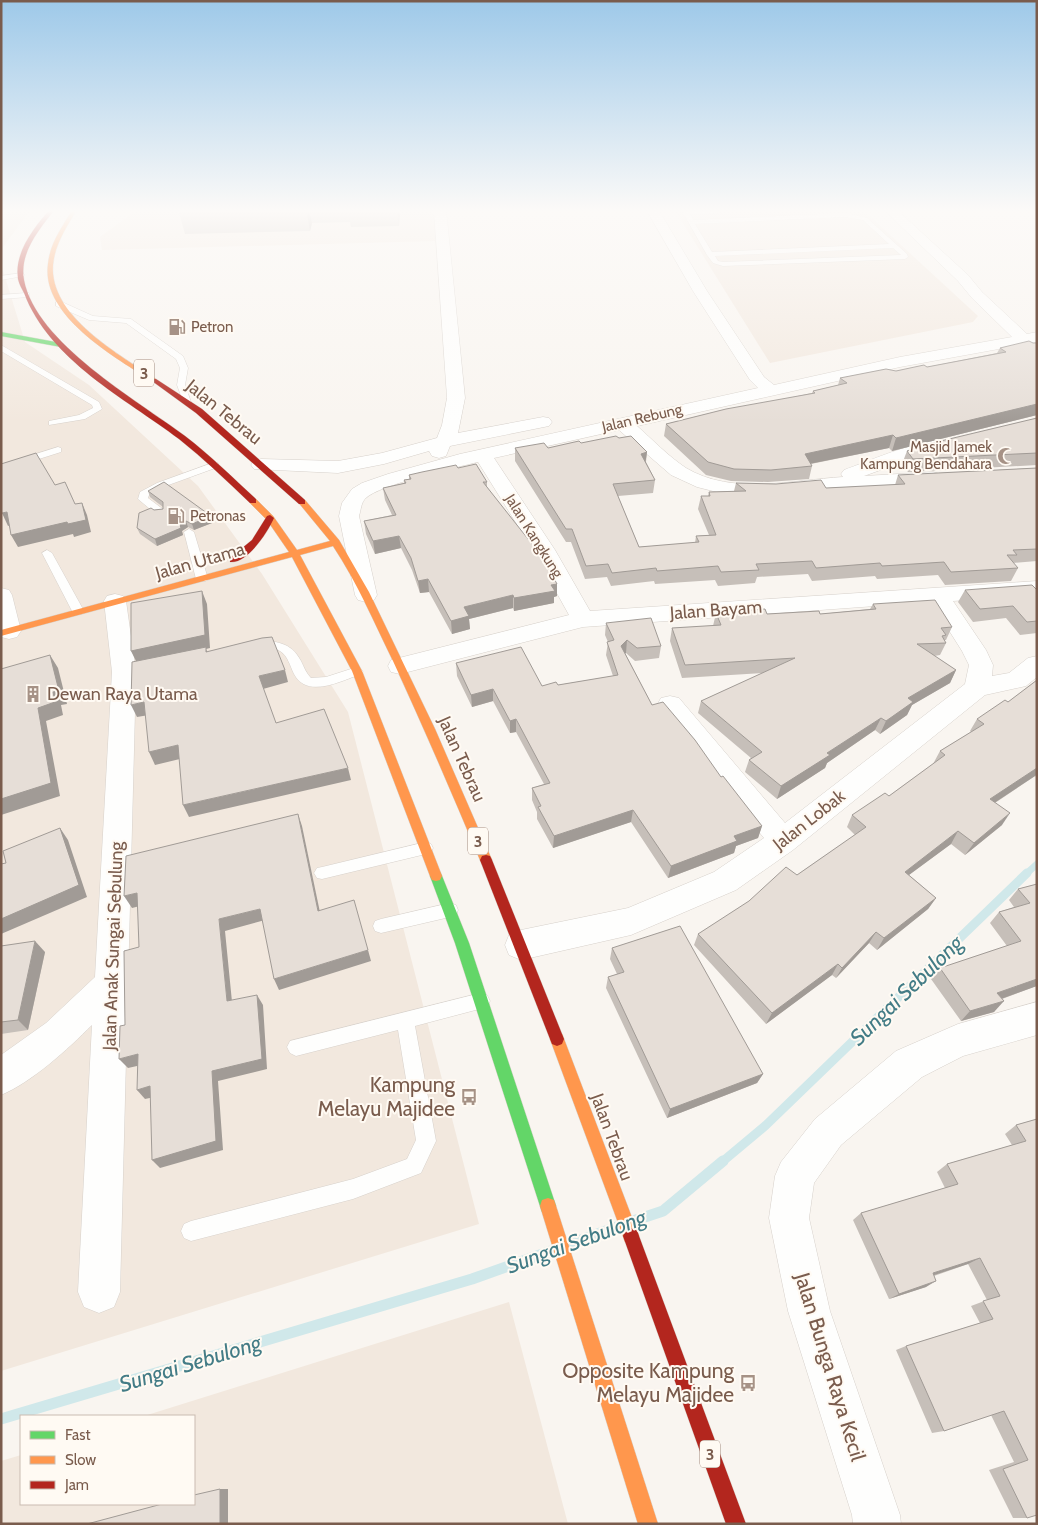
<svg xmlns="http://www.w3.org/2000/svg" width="1038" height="1525" font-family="Cabin,sans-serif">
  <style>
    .residential { fill: #f2e8de }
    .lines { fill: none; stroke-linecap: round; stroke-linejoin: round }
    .stream-far2 { stroke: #d0e8ea; stroke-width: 7 }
    .stream-far1 { stroke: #d0e8ea; stroke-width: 9 }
    .stream { stroke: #d0e8ea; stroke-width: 11 }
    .lane-casing { stroke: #d7d1cb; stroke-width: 1 }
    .street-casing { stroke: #d7d1cb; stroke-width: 1 }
    .fast-casing { stroke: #d9d2cb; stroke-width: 1 }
    .slow-casing { stroke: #d9d2cb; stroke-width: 1 }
    .jam-casing { stroke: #d9d2cb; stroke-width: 1 }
    .lane { fill: #fefefd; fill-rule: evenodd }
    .street { fill: #fefefd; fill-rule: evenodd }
    .fast { fill: #63d668; fill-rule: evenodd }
    .slow { fill: #ff974d; fill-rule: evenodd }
    .jam { fill: #b3261e; fill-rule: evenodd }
    .wall { fill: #c6bfb9 }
    .shaded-wall { fill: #a19b96 }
    .building { fill: #e6ded7; stroke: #a19b96 }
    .labels { text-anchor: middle; stroke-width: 4; stroke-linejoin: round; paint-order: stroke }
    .far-poi-label { font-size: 15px; fill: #7a5c4d; stroke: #fffaf3; text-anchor: start }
    .far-street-label { font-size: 15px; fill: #7a5c4d; stroke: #fffaf3 }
    .shield { fill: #fffaf3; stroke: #a28b7f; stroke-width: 1 }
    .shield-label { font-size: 16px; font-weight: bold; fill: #7a5c4d }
    .street-label { font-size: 18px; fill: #7a5c4d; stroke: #fffaf3 }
    .poi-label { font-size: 18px; fill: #7a5c4d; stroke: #fffaf3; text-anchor: start }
    .near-poi-label { font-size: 21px; fill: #7a5c4d; stroke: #fffaf3; text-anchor: end }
    .near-street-label { font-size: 21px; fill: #7a5c4d; stroke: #fffaf3 }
    .near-water-label { font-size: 22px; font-style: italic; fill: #437c86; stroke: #fffaf3 }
  </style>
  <rect width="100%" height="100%" fill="#f9f5f0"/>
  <g class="residential">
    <path d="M1 209H31L3 247 2 267 25 342 89 385 198 486 262 574 348 712 479 1224 1 1371Z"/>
    <path d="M138 209H434L435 241 102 250 100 237Z"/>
    <path d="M674 209H862L978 316 973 322 770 363Z"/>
    <path d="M509 1302 568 1524H1V1461L21 1455V1504H194V1416H144Z"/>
  </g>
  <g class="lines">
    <path class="stream-far2" d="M1026 874 1037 864"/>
    <path class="stream-far1" d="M722 1162 765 1126 1027 873"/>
    <g class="stream">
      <path d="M636 1220 663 1211 723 1161"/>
      <path d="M570 1244 617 1227"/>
      <path d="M1 1419 472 1279 551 1251"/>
    </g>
    <g class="lane-casing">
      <g id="lane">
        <path d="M681 209 743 210 740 212 690 214 693 220 845 213 867 218 907 254 908 257 905 259 723 266 713 263 707 255ZM845 217 863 220 889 244 712 252 695 224ZM893 248 901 255 723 262 718 261 715 256Z"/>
        <path d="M22 273 25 275 24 276 1 280V276Z"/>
        <path d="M26 293H29V297L1 299V295Z"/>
        <path d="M56 302H62L93 316 131 319 183 356 188 368 185 385 191 402 190 404H184L177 385 180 368 176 359 126 323 89 320 56 306Z"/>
        <path d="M1 345 99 402 102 409 85 419 49 425V421L79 415 93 408 92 405 1 351Z"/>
        <path d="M58 447 61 448V452L1 471V465Z"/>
        <path d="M215 462 218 463V467L163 487 149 495 148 498 164 510 165 512 164 514H156L138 499 140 492 157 483Z"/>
        <path d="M189 529 194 532 208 579 206 581H198L196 579 184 532Z"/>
        <path d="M47 550 52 553 84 611 82 614H74L72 611 42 553Z"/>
        <path d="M257 641C276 641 291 642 301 661 304 667 306 673 311 678L326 677 357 667 363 671 361 674C341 681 307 699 294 674 290 666 288 656 280 651 272 646 261 650 253 648L251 645Z"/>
        <path d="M426 842 431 844 433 848 431 852 426 854 322 879 317 878 314 873 317 868 322 867Z"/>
        <path d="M450 903 456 905 458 910 456 915 450 917 381 933 375 931 373 926 375 921 381 919Z"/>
        <path d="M481 993 487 995 490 1001 487 1007 415 1026 436 1141 421 1173 353 1199 191 1241 184 1238 181 1231 184 1224 191 1221 353 1179 407 1159 416 1140 398 1030 296 1056 290 1053 287 1047 290 1041Z"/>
      </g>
    </g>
    <g class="street-casing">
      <g id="street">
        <path d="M434 209H446L465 398 458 433 543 417 549 418 552 422 549 426 450 446 446 456 439 458 432 456 429 451 384 464 338 473 254 469 251 465 254 461 261 459 338 461 382 453 437 438 442 425 447 398Z"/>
        <path d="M646 209H658L707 291 764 377 774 385 900 357 1012 337 972 298 958 281 883 209H896L968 275 982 292 1027 334 1037 332V342L900 367 637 426C653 440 668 456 686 468 733 496 792 480 843 477L841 474 844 470C867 462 926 436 948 441L950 445 948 449 916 457 864 476 933 472 940 474 943 478 940 482 933 484 755 496 721 493 697 487 671 475 619 430 494 458 555 550 590 611 1037 581V595L953 601 986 650 993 665 992 676 1009 673 1028 658 1037 656V677L1026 686 985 695 793 850 736 890 631 935 521 960 509 955 505 945 509 935 521 930 628 908 714 872 764 838 661 712 657 705 661 698 670 696 679 698 785 823 965 684 969 665 962 651 931 602 583 627 400 674 391 672 388 666 391 660 569 615 533 550 478 462C457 467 379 485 366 498 361 502 361 510 359 516L377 595 374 600 366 602 358 600 355 595 339 516 342 503 352 489 362 483 388 474 460 454 758 388 750 380 693 291Z"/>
        <path d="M1 588 9 590 12 595 21 631 17 637 9 639 1 637Z"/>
        <path d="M115 594 123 596 126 601 136 672 120 1292 114 1307 99 1313 84 1307 78 1292 92 1025C68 1049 32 1082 1 1095V1055L46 1023 95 977 112 672 104 601 107 596Z"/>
        <path d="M1037 1002V1035L963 1056 922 1077 841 1145 814 1183 809 1218 830 1311 900 1515 901 1524H853L852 1515 788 1311 769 1218 775 1176 781 1162 815 1119 896 1051 958 1024Z"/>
      </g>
    </g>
    <g class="fast-casing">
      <g id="fast">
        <path d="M1 209H7L1 211Z"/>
        <path d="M1 332 61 343 64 345 61 347 1 336Z"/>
        <path d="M436 871 440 872 442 876 469 943 556 1206 554 1212 548 1214 542 1212 540 1206 455 943 430 876 432 872Z"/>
      </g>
    </g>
    <g class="slow-casing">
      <g id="slow">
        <path d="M73 209H77C67 227 55 243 53 265 49 316 120 355 156 379V381H152C115 357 41 316 48 264 50 243 62 227 73 209Z"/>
        <path d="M250 499H256L273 516 297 550 330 541 298 502 302 500H305L339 540 369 592 435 729 492 860 490 864 486 865 482 864 480 860C452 793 423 726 393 661 374 622 357 582 333 546L300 555 362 671 442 876 440 880 436 881 432 880 430 876 352 671 292 557 1 636V630L289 552 267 520 250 503Z"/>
        <path d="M557 1032 562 1034 564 1039 639 1236 637 1242 631 1244 625 1242 623 1236 550 1039 552 1034Z"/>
        <path d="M548 1198 554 1200 556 1206 658 1524H638L540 1206 542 1200Z"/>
      </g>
    </g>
    <g class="jam-casing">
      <g id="jam">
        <path d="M50 209H55C40 229 19 252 24 280 36 343 137 400 185 436 210 455 233 478 256 499V503H250C227 481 204 459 179 439 125 398 50 361 24 293 22 289 19 284 18 279 14 252 34 228 50 209Z"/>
        <path d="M152 379H156L202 409 305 500V504H299L196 413 152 381Z"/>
        <path d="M270 515 274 518C268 532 247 564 230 562V558L252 540 267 516Z"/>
        <path d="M486 855 490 856 492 860 564 1039 562 1044 557 1046 552 1044 550 1039 480 860 482 856Z"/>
        <path d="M631 1228 637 1230 639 1236 746 1524H726L623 1236 625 1230Z"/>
      </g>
    </g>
    <use href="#lane" class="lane"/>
    <use href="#street" class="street"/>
    <use href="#fast" class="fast"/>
    <use href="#slow" class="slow"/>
    <use href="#jam" class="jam"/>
  </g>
  <g class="wall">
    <path d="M178 209H400L399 226 351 227 350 222 312 223 310 231 185 234Z"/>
    <path d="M1033 343H1037V415L892 451 889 448 811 464 812 466 809 479 768 482 731 481 706 475 664 436 666 424 812 393 813 391 838 385 840 378 927 367 997 353 1000 348Z"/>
    <path d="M1037 418V465L908 472 902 464 907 451Z"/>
    <path d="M619 438 647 452 646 462 655 480 653 493 618 496 639 547 695 543 696 536 709 535 698 509 701 496H708L709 492 734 491 736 483 826 488 895 485 898 475 1037 468V561L1013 563 1018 568 1011 581 945 585 938 575 877 579 875 576 812 581 808 574 757 577 755 583 718 586 715 580 655 584 654 581 611 586 607 577 585 579 571 542H566L515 461V448H548Z"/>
    <path d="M458 468 487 482V487L557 584V596L554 597V603L514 611 513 608 469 619 470 629 452 634 429 592 420 593 412 570 401 548 375 554 366 534 364 521 392 515 385 500 383 488 404 483V480L409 479V475Z"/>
    <path d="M148 491 212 523 194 530 188 527 182 531 183 535 157 546 140 534 137 528 154 510 163 509V507L150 497Z"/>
    <path d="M965 590H1037V633L1020 635 1006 618 973 622 958 602Z"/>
    <path d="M873 604 952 627 946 640H944L946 643 940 655 934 656 956 670 950 683 912 705 907 715 880 734 875 730 827 763 825 768 777 799 745 772 749 760 751 758 698 713 701 701 763 673 682 678 670 641 672 628 713 626 716 613 767 614H820L870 609Z"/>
    <path d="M606 623 661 646 659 658 635 661 626 653H625L652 705 721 777 762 826 758 838 736 846 734 853 668 878 631 822 553 848 537 819V812L532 800V788L544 784 516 732 510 733 493 701 472 707 457 676 456 663 542 686 558 685 613 676 606 655 608 642 605 635Z"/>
    <path d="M1037 680V777L1035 776 995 803 1002 825 965 855 951 844 909 875 936 898 928 909 877 950 869 943 836 978 832 975 766 1024 694 945 698 934 797 875 855 835 847 827 852 815 889 796 933 764 940 751 971 732 970 731 977 719 1008 702Z"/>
    <path d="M1037 884V987L1036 986 1002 999 994 1012 961 1021 931 979 940 968 1007 946 990 923 999 912 1014 907 1009 900 1018 889Z"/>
    <path d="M1 946 45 952 28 1030 1 1034Z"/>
    <path d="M612 948 763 1074 757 1083 667 1118 606 988 608 977 617 974 610 959Z"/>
    <path d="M1037 1119 1027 1518H1013L989 1470 1014 1462 991 1415 944 1431 932 1433 896 1350 906 1346 980 1323 971 1306 987 1300 968 1264 934 1276 926 1287 889 1299 853 1220 861 1213 945 1188 937 1172 947 1164 1012 1145 1005 1134 1016 1125Z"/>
  </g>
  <g class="shaded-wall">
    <path d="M306 209H309L312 223 310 231Z"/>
    <path d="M398 209H400L399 226Z"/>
    <path d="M1037 404V415L892 451 896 438Z"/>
    <path d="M893 435 889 448 809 464 805 454Z"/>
    <path d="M647 452 645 465 641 454Z"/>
    <path d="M82 503 87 515 91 532 74 537 73 534 18 547 11 535Z"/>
    <path d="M7 512 14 524 8 526 2 513Z"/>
    <path d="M211 516 212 523 194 530 192 524Z"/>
    <path d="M186 521 188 527 182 531 183 535 157 546 155 539Z"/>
    <path d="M399 536 401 548 375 554 373 541Z"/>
    <path d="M428 579 429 592 420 593 418 581Z"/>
    <path d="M557 584V596L554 597V603L514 611V598L551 585Z"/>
    <path d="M202 591 207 604 210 648 206 649 211 660 206 652 137 663 131 651Z"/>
    <path d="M513 595V608L469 619 470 629 452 634 451 621 464 607Z"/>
    <path d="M627 640 626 653 619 658 621 646Z"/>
    <path d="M50 655 58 668 67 704 61 705 63 715 46 721 60 796 1 815V799L38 708 53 692Z"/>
    <path d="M285 670 288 682 263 689 259 676Z"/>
    <path d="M956 670 950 683 912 705 907 715 880 734 886 721 908 698Z"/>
    <path d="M493 689V701L472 707 471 695Z"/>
    <path d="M144 702 149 715 137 717 131 705Z"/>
    <path d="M881 718 875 730 827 763 825 768 777 799 781 786 827 753Z"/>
    <path d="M516 719V732L510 733V721Z"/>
    <path d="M178 745 184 758 155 765 149 752Z"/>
    <path d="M348 768 351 780 189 817 183 805Z"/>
    <path d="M1037 768V773L1035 776 982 811 990 799Z"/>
    <path d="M633 810 631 822 553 848 554 836Z"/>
    <path d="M1010 813 1002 825 965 855 974 843Z"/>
    <path d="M298 814 302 826 322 922 318 911Z"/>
    <path d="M762 826 758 838 736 846 734 853 668 878 671 866 734 836Z"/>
    <path d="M60 828 68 840 87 897 1 934V919Z"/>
    <path d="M958 831 951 844 898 883 905 872Z"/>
    <path d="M137 893 144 905 132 908 124 896Z"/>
    <path d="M936 898 928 909 877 950 884 938Z"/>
    <path d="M260 909 265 920 225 931 233 1012 227 1001 219 919Z"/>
    <path d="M876 932 869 943 836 978 842 968Z"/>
    <path d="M35 941 45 952 28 1030 18 1020Z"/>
    <path d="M368 950 371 961 279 990 274 979Z"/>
    <path d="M838 964 832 975 766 1024 772 1013Z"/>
    <path d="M1037 979V986L987 1004 997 993Z"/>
    <path d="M257 995 263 1005 267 1069 218 1081 223 1150 160 1168 152 1160 212 1071Z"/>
    <path d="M1004 1001 994 1012 961 1021 970 1011Z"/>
    <path d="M138 1054 146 1064 128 1068 119 1059Z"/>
    <path d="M763 1074 757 1083 667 1118 670 1109Z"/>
    <path d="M150 1086 159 1096 145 1099 137 1090Z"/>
    <path d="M980 1258 968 1264 922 1279 933 1273Z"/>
    <path d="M936 1281 926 1287 889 1299 899 1294Z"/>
    <rect x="220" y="1489" width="8" height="35"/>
  </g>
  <g class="building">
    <path d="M1029 341 1033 343H1037V404L896 438 893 435 805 454 812 466 771 470 734 469 708 462 666 424 726 409 815 393 813 391 847 383 840 378 886 369 896 371 924 365 927 367 1006 352 1000 348Z"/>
    <path d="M1037 418V453L913 459 907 451 920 446Z"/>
    <path d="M616 436 619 438 631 436 647 452 641 454 655 480 613 484 639 547 699 542 696 536 716 535 701 496H710L709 492 746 491 736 483 776 484 821 480 826 488 905 484 898 475 1037 468V549L1013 550 1017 555H1007L1018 568 951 572 944 562 882 566 880 563 816 568 812 561 756 564 759 570 721 572 718 566 657 571 656 568 612 573 608 564 586 566 572 529H566L515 448 544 443 548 448 579 441 581 443Z"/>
    <path d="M36 453 55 485 65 482 75 504 82 503 86 520 68 524 67 522 11 535 7 512 2 513 1 512V464Z"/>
    <path d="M476 464 487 482H483L543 558 557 584 551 585 555 591 514 598 513 595 464 607 469 616 451 621 428 579 418 581 411 558 399 536 373 541 364 521 396 515 383 488 406 483 404 480 411 479 409 475 422 472 456 465 458 468Z"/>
    <path d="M164 482 211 516 192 524 186 521 180 525 181 528 155 539 137 528 139 513 151 508 154 510 163 509V502L148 491Z"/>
    <path d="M1032 585 1037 590V621L1027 622 1013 606 980 609 965 590Z"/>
    <path d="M202 591 205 635 131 651V603Z"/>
    <path d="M935 600 952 627 941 628 946 635 942 636 946 643 917 644 956 670 908 698 913 702 886 721 881 718 827 753 830 755 781 786 749 760 762 752 701 701 795 658 685 665 672 628 721 625 716 613 765 609 767 614 819 611 820 614 876 609 873 604Z"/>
    <path d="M651 618 661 646 637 648 627 640 621 646 652 705 663 702 695 740 721 777 723 776 762 826 734 836 737 841 671 866 633 810 554 836 538 807 541 806 532 788 550 783 516 719 510 721 493 689 471 695 456 663 521 647 542 686 556 682 558 685 618 675 607 642 614 640 606 623Z"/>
    <path d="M272 637 285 670 259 676 276 723 324 709 348 768 183 805 178 745 149 752 144 702 131 705 132 662 206 647V652L262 638Z"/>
    <path d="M50 655 59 691 53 692 55 702 38 708 51 783 1 799V669Z"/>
    <path d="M1037 680V768L990 799 1010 813 974 843 958 831 905 872 936 898 884 938 876 932 842 968 838 964 772 1013 698 934 749 901 786 867 797 875 866 827 852 815 885 793 889 796 945 755 940 751 984 724 977 719 1005 700 1008 702Z"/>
    <path d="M298 814 318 911 354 900 368 950 274 979 260 909 219 919 227 1001 257 995 262 1059 212 1071 216 1141 152 1160 150 1086 137 1090 138 1054 119 1059 120 1026 125 1025 124 951 139 947 137 893 124 896 126 856Z"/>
    <path d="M60 828 79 885 1 919V864L6 863 3 851Z"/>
    <path d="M1037 884V979L997 993 1004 1001 970 1011 940 968 1021 941 999 912 1030 903 1018 889Z"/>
    <path d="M680 926 763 1074 670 1109 608 977 624 972 612 948Z"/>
    <path d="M35 941 18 1020 1 1022V946Z"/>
    <path d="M1037 1119V1254H1036L1037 1255V1515L1027 1518 1003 1469 1028 1460 1004 1411 944 1431 906 1346 993 1319 983 1301 1000 1296 980 1258 933 1273 936 1281 899 1294 861 1213 958 1184 947 1164 1026 1141 1016 1125Z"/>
    <path d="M220 1489V1524H87L162 1504H194V1495Z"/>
  </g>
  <linearGradient id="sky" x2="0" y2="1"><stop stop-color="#9ec9e9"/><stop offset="0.5" stop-color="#fcfaf8"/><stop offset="1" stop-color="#fcfaf8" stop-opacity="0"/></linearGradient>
  <rect width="1038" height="422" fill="url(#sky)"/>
  <defs>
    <g id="fuel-bare" transform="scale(1.35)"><path d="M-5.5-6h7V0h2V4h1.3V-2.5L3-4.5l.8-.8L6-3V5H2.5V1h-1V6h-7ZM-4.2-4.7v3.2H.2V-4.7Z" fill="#a69286" stroke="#fffaf3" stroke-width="2.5" paint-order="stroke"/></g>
    <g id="mosque-bare" transform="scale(1.35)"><path d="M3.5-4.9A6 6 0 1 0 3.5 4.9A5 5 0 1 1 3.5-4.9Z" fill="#a69286" stroke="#fffaf3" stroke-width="2.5" paint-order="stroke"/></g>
    <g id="building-bare" transform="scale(1.35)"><path d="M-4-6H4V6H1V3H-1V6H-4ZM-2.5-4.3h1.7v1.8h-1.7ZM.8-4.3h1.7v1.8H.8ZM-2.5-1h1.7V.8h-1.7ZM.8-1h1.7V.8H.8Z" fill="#a69286" stroke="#fffaf3" stroke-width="2.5" paint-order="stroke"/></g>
    <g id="bus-bare" transform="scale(1.35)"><path d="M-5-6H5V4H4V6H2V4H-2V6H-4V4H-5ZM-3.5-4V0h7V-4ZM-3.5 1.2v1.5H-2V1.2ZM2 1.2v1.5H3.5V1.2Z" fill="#a69286" stroke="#fffaf3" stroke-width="2.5" paint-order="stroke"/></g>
  </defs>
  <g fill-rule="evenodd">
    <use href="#fuel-bare" x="177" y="327"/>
    <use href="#mosque-bare" x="1006" y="456"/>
    <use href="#fuel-bare" x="176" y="516"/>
    <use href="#building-bare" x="33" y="694"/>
    <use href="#bus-bare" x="469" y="1097"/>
    <use href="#bus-bare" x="748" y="1383"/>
  </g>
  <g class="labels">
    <g class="far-poi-label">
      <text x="191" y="332">Petron</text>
      <text x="992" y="452" text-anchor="end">Masjid Jamek<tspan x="992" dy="17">Kampung Bendahara</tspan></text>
      <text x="190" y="521">Petronas</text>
    </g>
    <g class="far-street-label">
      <text transform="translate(642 418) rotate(-13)" y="5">Jalan Rebung</text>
      <text transform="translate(534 536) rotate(58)" y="5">Jalan Kangkung</text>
    </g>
    <g class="shield">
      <rect x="134" y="359.5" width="20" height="27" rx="4"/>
      <rect x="468" y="827.5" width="20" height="27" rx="4"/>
      <rect x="700" y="1440.5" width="20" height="27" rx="4"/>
    </g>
    <g class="shield-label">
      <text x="144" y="379">3</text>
      <text x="478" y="847">3</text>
      <text x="710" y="1460">3</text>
    </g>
    <g class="street-label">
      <text transform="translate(224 412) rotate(39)" y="6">Jalan Tebrau</text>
      <text transform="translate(200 561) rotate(-16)" y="6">Jalan Utama</text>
      <text transform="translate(716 610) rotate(-4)" y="6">Jalan Bayam</text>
      <text transform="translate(462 759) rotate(66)" y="6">Jalan Tebrau</text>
      <text transform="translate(809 820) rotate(-38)" y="6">Jalan Lobak</text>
      <text transform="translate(113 946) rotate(-88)" y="6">Jalan Anak Sungai Sebulung</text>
      <text transform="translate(612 1137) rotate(70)" y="6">Jalan Tebrau</text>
    </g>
    <g class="poi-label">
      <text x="47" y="700">Dewan Raya Utama</text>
    </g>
    <g class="near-poi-label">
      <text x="455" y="1092">Kampung<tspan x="455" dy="24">Melayu Majidee</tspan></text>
      <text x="734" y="1378">Opposite Kampung<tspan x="734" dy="24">Melayu Majidee</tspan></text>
    </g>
    <g class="near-street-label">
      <text transform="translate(830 1367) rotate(73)" y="7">Jalan Bunga Raya Kecil</text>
    </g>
    <g class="near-water-label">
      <text transform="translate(906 990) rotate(-44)" y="8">Sungai Sebulong</text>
      <text transform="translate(576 1241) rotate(-20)" y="8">Sungai Sebulong</text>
      <text transform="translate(190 1363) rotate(-17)" y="8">Sungai Sebulong</text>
    </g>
  </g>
  <rect width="1038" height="1525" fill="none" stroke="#7a5c4d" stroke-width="5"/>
  <rect x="20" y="1415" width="175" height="90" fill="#fffaf3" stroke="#cabbb1"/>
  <rect x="30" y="1431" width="25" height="8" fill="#63d668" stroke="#cabbb1"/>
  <text x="65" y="1440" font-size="15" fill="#7a5c4d">Fast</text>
  <rect x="30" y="1456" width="25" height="8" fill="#ff974d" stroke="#cabbb1"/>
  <text x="65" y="1465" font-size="15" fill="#7a5c4d">Slow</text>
  <rect x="30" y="1481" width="25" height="8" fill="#b3261e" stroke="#cabbb1"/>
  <text x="65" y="1490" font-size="15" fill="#7a5c4d">Jam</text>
</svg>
